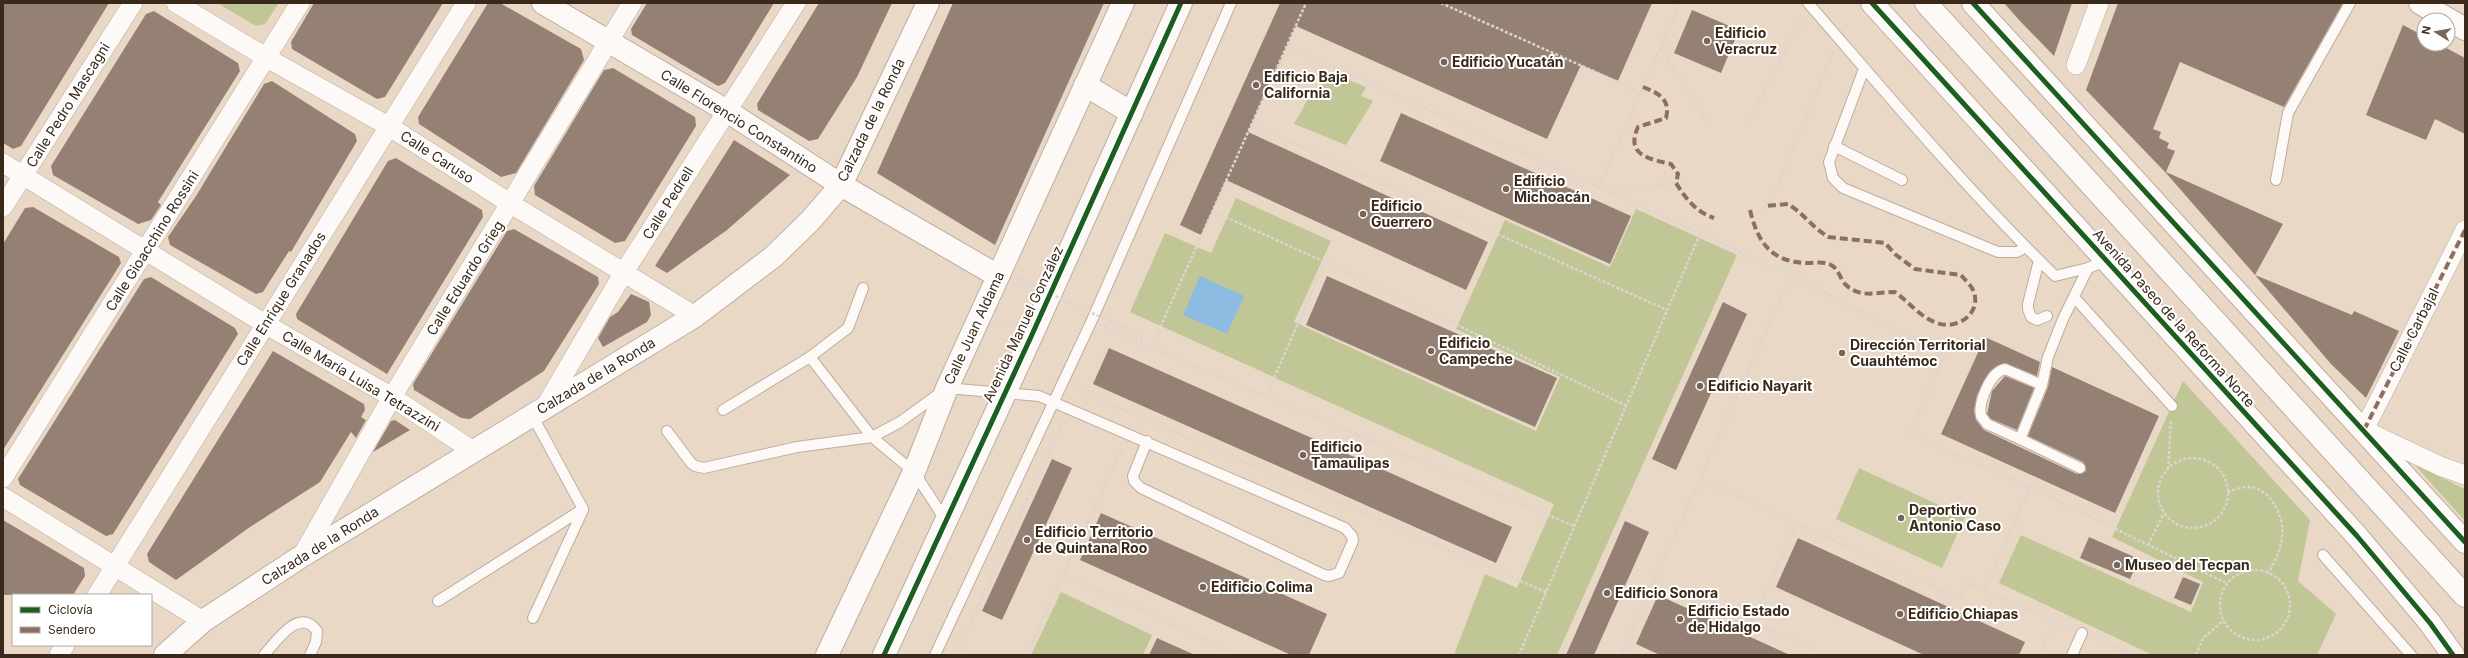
<svg xmlns="http://www.w3.org/2000/svg" width="2468" height="658" font-family="Inter,sans-serif">
  <style>
    .green { fill: #c0c696 }
    .water { fill: #8dbce2 }
    .building { fill: #958174 }
    .lines { fill: none; stroke-linecap: round; stroke-linejoin: round }
    .lane-casing { stroke: #bcad9e; stroke-width: 12 }
    .street-casing { stroke: #bcad9e; stroke-width: 20 }
    .secondary-casing { stroke: #bcad9e; stroke-width: 24 }
    .path { stroke: #dbd5d0; stroke-width: 2.5; stroke-dasharray: 3 2; stroke-linecap: butt }
    .lane { stroke: #fcf9f7; stroke-width: 10 }
    .street { stroke: #fcf9f7; stroke-width: 19 }
    .secondary { stroke: #fcf9f7; stroke-width: 22 }
    .path-bridge { stroke: #dbd5d0; stroke-width: 2.5; stroke-dasharray: 3 2; stroke-linecap: butt }
    .quiet { stroke: #8d6e63; stroke-width: 4; stroke-dasharray: 8 4; stroke-linecap: butt }
    .cycleway-casing { stroke: #fff; stroke-width: 8 }
    .cycleway { stroke: #1b5e20; stroke-width: 5 }
    .poi-dot { fill: #776657; stroke: #fff; stroke-width: 1.5 }
    .labels { text-anchor: middle; stroke-width: 4; stroke-linejoin: round; paint-order: stroke }
    .poi-label { font-size: 14px; font-weight: bold; fill: #39291a; stroke: #fff; text-anchor: start }
    .street-label { font-size: 14px; fill: #39291a; stroke: #fff }
  </style>
  <rect width="100%" height="100%" fill="#ead8c7"/>
  <g class="green">
    <path d="M217 3H279L265 24 256 26Z"/>
    <path d="M1330 78 1343 83 1349 80 1366 87 1361 96 1373 101 1346 145 1294 124 1313 90Z"/>
    <path d="M1236 198 1331 241 1294 322 1536 431 1560 377 1456 329 1505 220 1610 267 1636 209 1737 255 1557 655H1454L1485 574 1517 588 1554 504 1130 312 1165 233 1211 253Z"/>
    <path d="M2183 381 2310 520 2298 581 2336 614 2317 655H2153L1999 583 2021 535 2191 612 2203 582 2112 537Z"/>
    <path d="M2415 465 2465 489V521Z"/>
    <path d="M1859 468 1965 517 1942 568 1836 519Z"/>
    <path d="M1061 592 1152 635 1143 655H1031Z"/>
  </g>
  <path class="water" d="M1200 276 1244 296 1227 334 1183 315Z"/>
  <g class="building">
    <path d="M3 3H109L21 146 13 149 3 143Z"/>
    <path d="M314 3H443L385 97 377 99 292 49 291 42Z"/>
    <path d="M488 3H500L581 49 584 60 516 173 501 177 419 124 418 117Z"/>
    <path d="M647 3H774L725 83 718 86 632 35 631 29Z"/>
    <path d="M819 3H892L857 77 818 139 809 141 758 110 757 104Z"/>
    <path d="M953 3H1104L995 245 877 173Z"/>
    <path d="M1280 3H1652L1618 81 1581 65 1547 139 1296 26 1248 132 1488 242 1466 290 1226 180 1201 235 1180 225Z"/>
    <path d="M2004 3H2072L2054 56 2020 21Z"/>
    <path d="M2118 3H2343L2284 107 2180 62 2153 129 2161 132 2159 138 2169 143 2167 148 2175 151 2166 172 2283 224 2255 275 2166 173 2086 90Z"/>
    <path d="M1692 10 1739 30 1721 73 1674 53Z"/>
    <path d="M154 11 238 63 240 71 158 202 161 205 151 220 138 224 53 175 51 166 146 14Z"/>
    <path d="M2403 25 2424 36V44H2439L2465 58V134L2435 119 2426 140 2366 115Z"/>
    <path d="M613 68 695 117 696 126 625 241 615 243 535 195 534 186 604 70Z"/>
    <path d="M272 81 355 134 357 141 291 252 289 251 263 292 256 294 170 245 168 237 196 196 264 84Z"/>
    <path d="M1401 113 1631 216 1610 264 1380 161Z"/>
    <path d="M734 140 790 175 727 230 667 273 655 266Z"/>
    <path d="M396 158 482 210 483 217 387 374 297 319 296 314 388 161Z"/>
    <path d="M33 207 119 257 121 263 3 450V244L25 208Z"/>
    <path d="M514 229 598 277 599 284 544 371 470 419 461 418 414 390 413 384 507 231Z"/>
    <path d="M2255 275 2352 315 2354 311 2399 331 2366 398 2331 364Z"/>
    <path d="M1327 276 1557 378 1535 427 1306 325Z"/>
    <path d="M151 277 235 328 238 334 113 534 106 536 20 485 18 479 144 279Z"/>
    <path d="M631 294 649 302 651 315 647 322 603 347 598 338 610 317 618 312Z"/>
    <path d="M1723 302 1747 314 1676 470 1652 459Z"/>
    <path d="M1985 337 2040 362 2037 376 2005 363 1990 371 1977 395 1974 410 1976 420 1984 430 2077 474 2086 471V467L2083 462 2028 436 2048 387 2052 367 2159 416 2115 513 1941 434Z"/>
    <path d="M1109 348 1512 527 1496 563 1093 384Z"/>
    <path d="M273 351 364 404 365 410 361 417 366 420 356 438 351 432 320 482 250 527 176 580 149 562 147 554Z"/>
    <path d="M2005 376 2034 388 2017 430 1991 419 1987 414 1992 391Z"/>
    <path d="M395 420 410 430 373 452 391 421Z"/>
    <path d="M1052 459 1072 468 1002 620 982 611Z"/>
    <path d="M1101 513 1327 614 1309 655H1291L1080 560Z"/>
    <path d="M3 520 84 568 85 576 73 595H3Z"/>
    <path d="M1625 521 1649 532 1594 655H1566Z"/>
    <path d="M2089 537 2139 559 2130 579 2080 558Z"/>
    <path d="M1798 538 2025 642 2019 655H1924L1776 587Z"/>
    <path d="M2183 577 2200 584 2191 605 2174 598Z"/>
    <path d="M1658 595 1790 655H1660L1636 644Z"/>
    <path d="M1157 638 1195 655H1149Z"/>
  </g>
  <g class="lines">
    <g class="lane-casing">
      <g id="lane">
        <path d="M1808 3C1888 95 1967 190 2055 276L2088 268 2106 261"/>
        <path d="M1864 69 1829 162 1833 178 1843 188 1998 252H2017L2026 247"/>
        <path d="M1834 146 1902 180"/>
        <path d="M2276 180 2288 113 2350 3"/>
        <path d="M2039 260 2028 304V309L2031 317 2037 320 2047 316"/>
        <path d="M2074 297 2172 406"/>
        <path d="M810 357 848 328 863 288"/>
        <path d="M723 410 810 357 872 437 914 472 946 521"/>
        <path d="M667 431 691 463 695 466 704 468 797 447 872 437 900 422 947 388 1039 396 1345 528 1352 536 1353 541 1339 573 1329 576 1324 575 1141 488 1134 481 1133 476 1147 441"/>
        <path d="M2020 439 1987 424 1981 416C1978 403 1990 372 2005 369L2042 385"/>
        <path d="M2080 468 2020 439 2042 385 2048 357 2063 319 2088 268"/>
        <path d="M2323 555 2411 655"/>
        <path d="M438 601 583 509 532 415"/>
        <path d="M533 618 583 510"/>
        <path d="M264 655C276 642 299 606 317 631L316 642 310 655"/>
        <path d="M935 655 1092 320 1231 3"/>
        <path d="M2072 655 2082 633"/>
      </g>
    </g>
    <g class="street-casing">
      <g id="street">
        <path d="M176 3 267 58 390 127 511 204 695 316"/>
        <path d="M2076 65 2099 3"/>
        <path d="M3 163 265 324 392 397 473 451"/>
        <path d="M3 207 133 3"/>
        <path d="M2465 230 2364 430 2440 466 2465 475"/>
        <path d="M546 405 624 272 796 3"/>
        <path d="M3 478 300 3"/>
        <path d="M3 497 203 621"/>
        <path d="M302 556 392 397 632 3"/>
        <path d="M97 595 466 3"/>
        <path d="M59 655 65 645"/>
      </g>
    </g>
    <g class="secondary-casing">
      <g id="secondary">
        <path d="M543 3 727 111 841 185 998 276"/>
        <path d="M1872 3 2357 536 2430 623 2453 655"/>
        <path d="M1926 3 2465 596"/>
        <path d="M1973 3 2465 542"/>
        <path d="M2420 3 2465 29"/>
        <path d="M1085 85 1132 113"/>
        <path d="M165 655 203 621 302 556 695 316 773 257 810 221 841 185 928 3"/>
        <path d="M827 655 914 472 947 388 1123 3"/>
        <path d="M884 655 1030 339 1181 3"/>
      </g>
    </g>
    <g class="path">
      <path d="M1441 3 1618 82 1639 95"/>
      <path d="M1680 3 1599 187 1791 275 1945 355 1909 434 2030 487 1985 590"/>
      <path d="M1287 46 1599 187"/>
      <path d="M1661 48 1708 124"/>
      <path d="M1748 122 1803 18"/>
      <path d="M1251 124 1667 310"/>
      <path d="M1612 193 1684 181"/>
      <path d="M1212 211 1325 262 1625 405"/>
      <path d="M1752 219 1771 201 1833 52"/>
      <path d="M999 321 1012 329"/>
      <path d="M1104 326 1151 348 1306 3"/>
      <path d="M1122 327 1143 337 1140 343"/>
      <path d="M1151 348 1574 526"/>
      <path d="M1075 389 1546 592"/>
      <path d="M1266 396 1325 262"/>
      <circle cx="2193" cy="493" r="35"/>
      <path d="M2168 469 2171 420"/>
      <path d="M1701 479 1960 599 1967 583 2069 628"/>
      <path d="M2030 487 2228 584"/>
      <path d="M2228 492C2234 490 2243 486 2249 487 2270 488 2285 517 2282 536 2281 550 2275 561 2268 573"/>
      <path d="M1797 524 1752 621 1826 655"/>
      <path d="M2148 545 2164 513"/>
      <circle cx="2255" cy="605" r="35"/>
      <path d="M1064 574 1237 655"/>
      <path d="M2094 638 2134 655"/>
      <path d="M1623 650 1635 655"/>
      <path d="M956 655 1063 421"/>
      <path d="M1026 655 1123 447"/>
      <path d="M1519 655 1700 234 1718 213"/>
      <path d="M1621 655 1791 275"/>
      <path d="M2039 655 2054 621"/>
      <path d="M2123 655 2125 651"/>
      <path d="M2196 655 2203 638 2224 620"/>
    </g>
    <use href="#lane" class="lane"/>
    <use href="#street" class="street"/>
    <use href="#secondary" class="secondary"/>
    <path class="path-bridge" d="M1015 277 1122 327"/>
    <g class="quiet">
      <path d="M1643 87C1658 93 1671 99 1666 118L1638 127C1625 155 1649 159 1671 164L1678 174 1676 183C1686 199 1696 212 1714 218"/>
      <path d="M1750 210C1758 243 1771 262 1807 263 1815 263 1823 261 1831 265 1839 269 1840 279 1845 284 1860 299 1877 292 1895 292 1910 303 1920 317 1937 323 1958 331 1983 312 1973 290 1971 285 1965 280 1961 275L1915 269 1896 255 1885 243 1828 237 1817 229 1798 211 1788 204 1766 206"/>
      <path d="M2364 430 2465 230"/>
    </g>
    <g class="cycleway-casing">
      <g id="cycleway">
        <path d="M1872 3 2357 536 2430 623 2453 655"/>
        <path d="M1973 3 2465 542"/>
        <path d="M884 655 1030 339 1181 3"/>
      </g>
    </g>
    <use href="#cycleway" class="cycleway"/>
  </g>
  <g class="poi-dot">
    <circle cx="1707" cy="41" r="4"/>
    <circle cx="1444" cy="62" r="4"/>
    <circle cx="1256" cy="85" r="4"/>
    <circle cx="1506" cy="189" r="4"/>
    <circle cx="1363" cy="214" r="4"/>
    <circle cx="1431" cy="351" r="4"/>
    <circle cx="1842" cy="353" r="4"/>
    <circle cx="1700" cy="386" r="4"/>
    <circle cx="1303" cy="455" r="4"/>
    <circle cx="1901" cy="518" r="4"/>
    <circle cx="1027" cy="540" r="4"/>
    <circle cx="2117" cy="565" r="4"/>
    <circle cx="1203" cy="587" r="4"/>
    <circle cx="1607" cy="593" r="4"/>
    <circle cx="1900" cy="614" r="4"/>
    <circle cx="1680" cy="619" r="4"/>
  </g>
  <g class="labels">
    <g class="poi-label">
      <text x="1715" y="38">Edificio<tspan x="1715" dy="16">Veracruz</tspan></text>
      <text x="1452" y="67">Edificio Yucatán</text>
      <text x="1264" y="82">Edificio Baja<tspan x="1264" dy="16">California</tspan></text>
      <text x="1514" y="186">Edificio<tspan x="1514" dy="16">Michoacán</tspan></text>
      <text x="1371" y="211">Edificio<tspan x="1371" dy="16">Guerrero</tspan></text>
      <text x="1439" y="348">Edificio<tspan x="1439" dy="16">Campeche</tspan></text>
      <text x="1850" y="350">Dirección Territorial<tspan x="1850" dy="16">Cuauhtémoc</tspan></text>
      <text x="1708" y="391">Edificio Nayarit</text>
      <text x="1311" y="452">Edificio<tspan x="1311" dy="16">Tamaulipas</tspan></text>
      <text x="1909" y="515">Deportivo<tspan x="1909" dy="16">Antonio Caso</tspan></text>
      <text x="1035" y="537">Edificio Territorio<tspan x="1035" dy="16">de Quintana Roo</tspan></text>
      <text x="2125" y="570">Museo del Tecpan</text>
      <text x="1211" y="592">Edificio Colima</text>
      <text x="1615" y="598">Edificio Sonora</text>
      <text x="1688" y="616">Edificio Estado<tspan x="1688" dy="16">de Hidalgo</tspan></text>
      <text x="1908" y="619">Edificio Chiapas</text>
    </g>
    <g class="street-label">
      <text transform="translate(68 105) rotate(-58)" y="5">Calle Pedro Mascagni</text>
      <text transform="translate(871 120) rotate(-64)" y="5">Calzada de la Ronda</text>
      <text transform="translate(739 121) rotate(32)" y="5">Calle Florencio Constantino</text>
      <text transform="translate(437 157) rotate(33)" y="5">Calle Caruso</text>
      <text transform="translate(668 203) rotate(-58)" y="5">Calle Pedrell</text>
      <text transform="translate(152 241) rotate(-58)" y="5">Calle Gioacchino Rossini</text>
      <text transform="translate(465 278) rotate(-58)" y="5">Calle Eduardo Grieg</text>
      <text transform="translate(281 299) rotate(-58)" y="5">Calle Enrique Granados</text>
      <text transform="translate(2174 318) rotate(48)" y="5">Avenida Paseo de la Reforma Norte</text>
      <text transform="translate(1023 324) rotate(-65)" y="5">Avenida Manuel González</text>
      <text transform="translate(974 328) rotate(-65)" y="5">Calle Juan Aldama</text>
      <text transform="translate(2414 330) rotate(-63)" y="5">Calle Carbajal</text>
      <text transform="translate(596 376) rotate(-31)" y="5">Calzada de la Ronda</text>
      <text transform="translate(361 381) rotate(31)" y="5">Calle María Luisa Tetrazzini</text>
      <text transform="translate(320 546) rotate(-32)" y="5">Calzada de la Ronda</text>
    </g>
  </g>
  <rect width="2468" height="658" fill="none" stroke="#39291a" stroke-width="8"/>
  <rect x="12" y="594" width="140" height="52" fill="#ffffff" stroke="#b0a9a3"/>
  <rect x="20" y="607" width="20" height="6" fill="#1b5e20" stroke="#b0a9a3"/>
  <text x="48" y="614" font-size="12" fill="#39291a">Ciclovía</text>
  <rect x="20" y="627" width="20" height="6" fill="#8d6e63" stroke="#b0a9a3"/>
  <text x="48" y="634" font-size="12" fill="#39291a">Sendero</text>
  <g transform="translate(2436 32) rotate(281)"><circle r="19" fill="#ffffff" stroke="#b0a9a3"/>
  <path d="M0-3L7 15L0 10L-7 15Z" fill="#776657"/>
  <text y="-6" font-size="11" font-weight="bold" text-anchor="middle" fill="#39291a">N</text>
  </g>
</svg>
